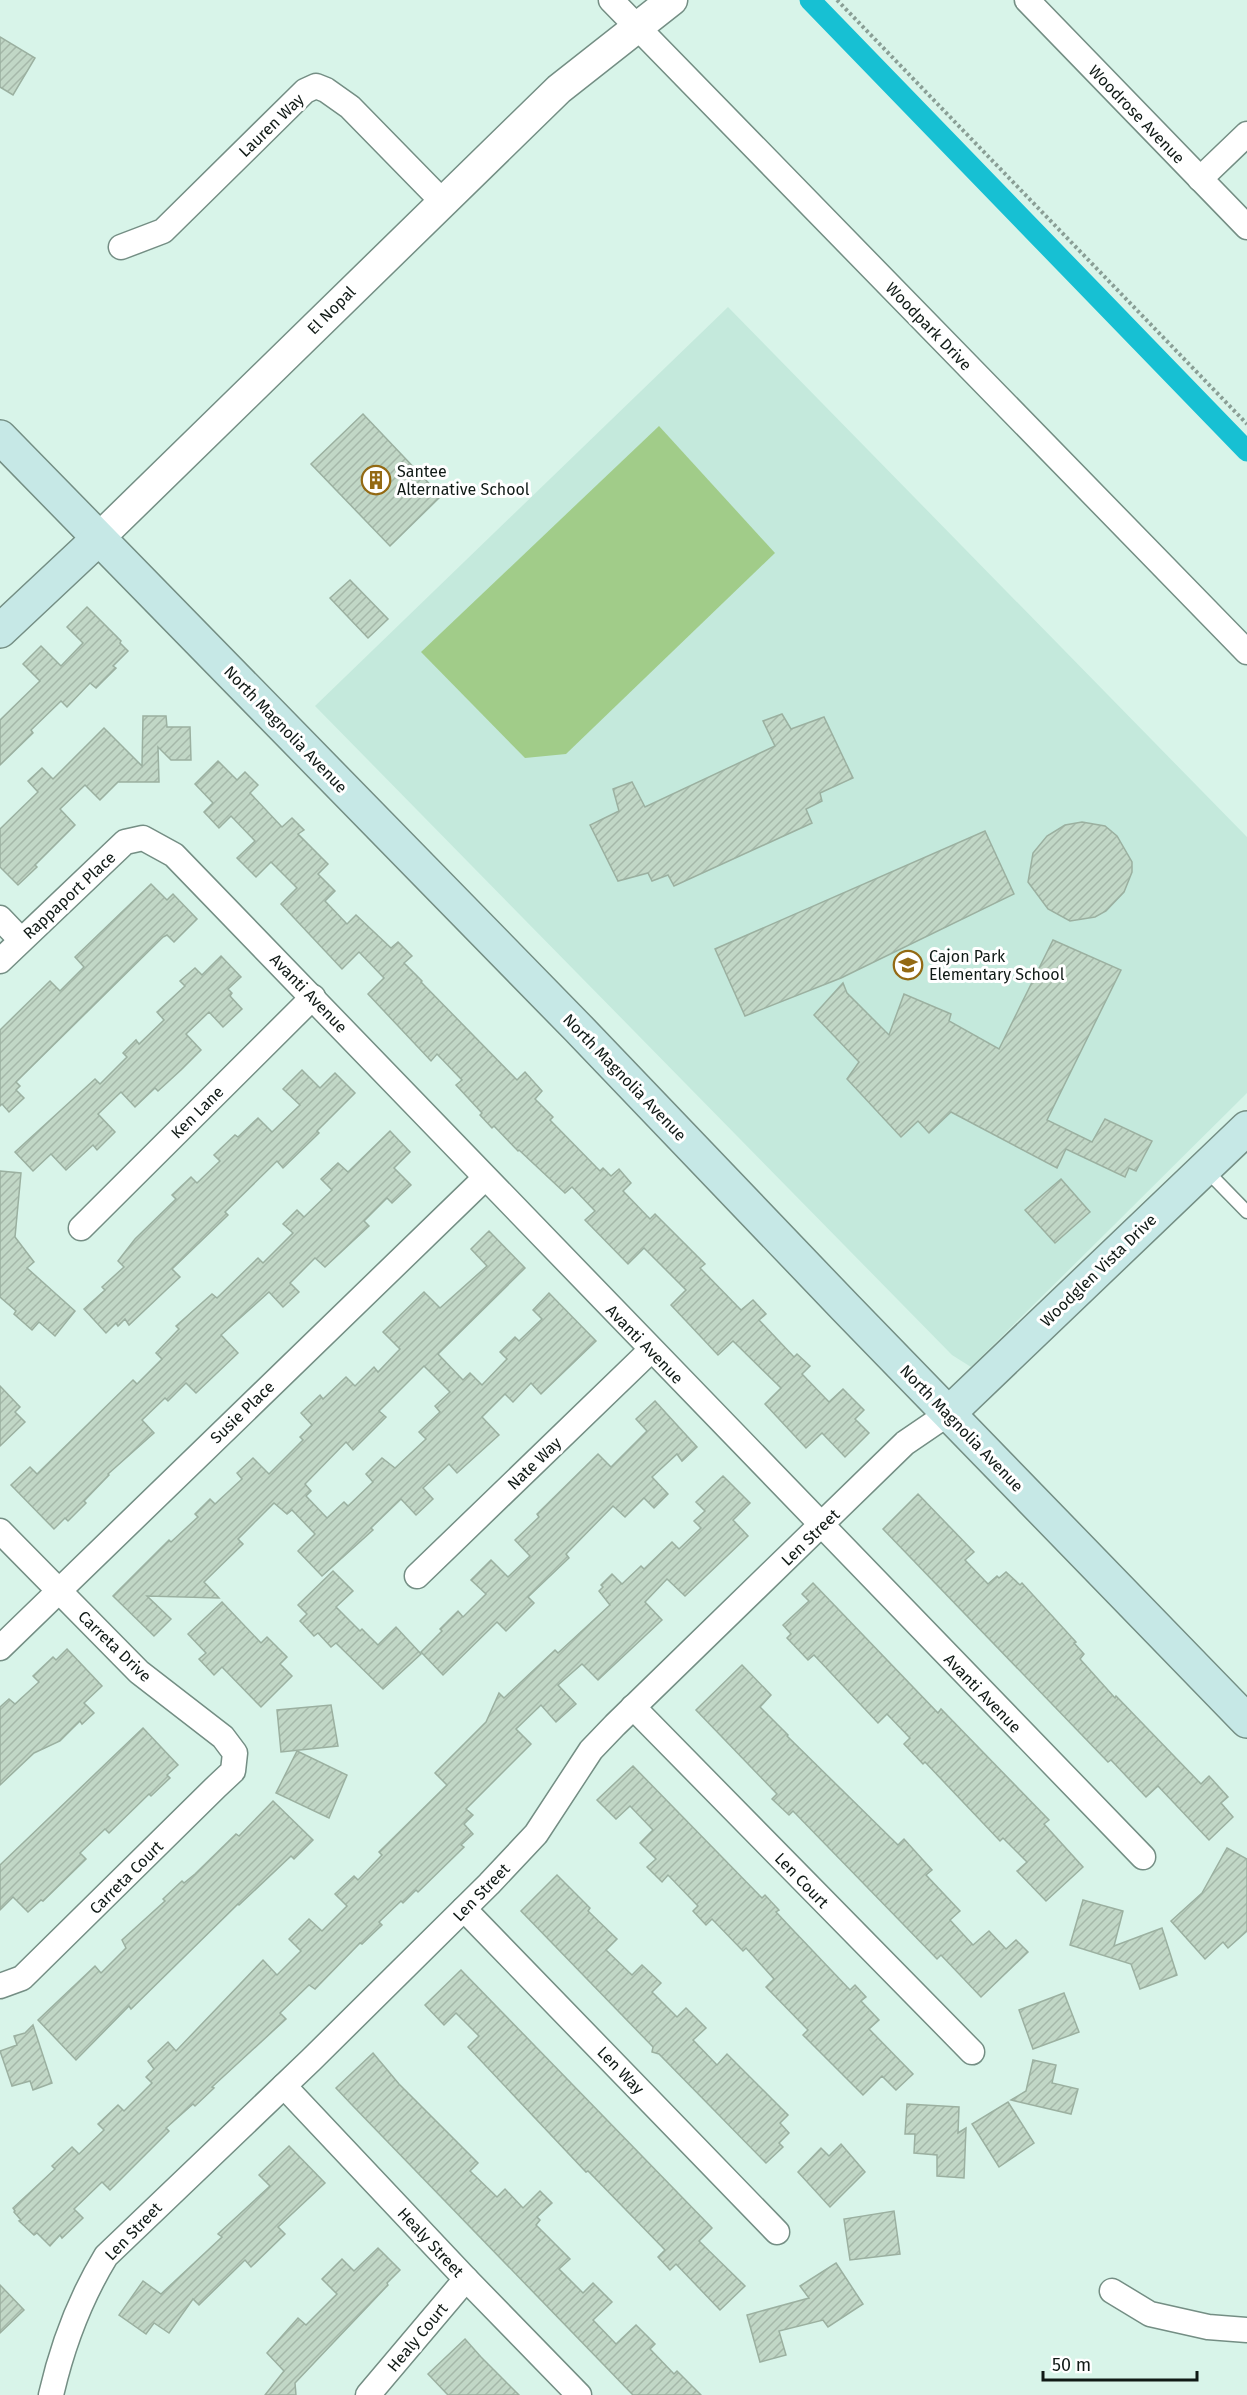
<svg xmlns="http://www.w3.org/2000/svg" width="1247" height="2395" font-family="'Fira Sans',sans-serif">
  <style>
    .built { fill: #c4e9dc }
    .green { fill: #a1cc89 }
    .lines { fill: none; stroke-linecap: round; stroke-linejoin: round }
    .canal { stroke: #17c0d3; stroke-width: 21 }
    .building { fill: url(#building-hatch); stroke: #9bb0a0; stroke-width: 1.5; fill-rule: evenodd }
    .service-casing { stroke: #748e84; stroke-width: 15 }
    .minor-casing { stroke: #748e84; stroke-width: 27 }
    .tertiary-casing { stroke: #748e84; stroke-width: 33 }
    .secondary-casing { stroke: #748e84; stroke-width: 36 }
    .path { stroke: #899e95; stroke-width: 4; stroke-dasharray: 3 3; stroke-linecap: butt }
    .service { stroke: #fff; stroke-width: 12 }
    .minor { stroke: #fff; stroke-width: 24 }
    .tertiary { stroke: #fff; stroke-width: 30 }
    .secondary { stroke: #c6e8e6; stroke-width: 33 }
    .labels { text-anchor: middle; stroke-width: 6; stroke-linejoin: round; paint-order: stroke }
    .street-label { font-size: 16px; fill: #101a16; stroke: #fff }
    .poi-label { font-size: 16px; fill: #101a16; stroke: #fff; text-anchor: start }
  </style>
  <defs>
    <pattern id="building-hatch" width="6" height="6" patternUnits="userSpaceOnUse" patternTransform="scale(1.5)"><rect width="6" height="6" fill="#c1d7c6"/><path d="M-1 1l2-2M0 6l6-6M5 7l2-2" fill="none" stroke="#a5b8a9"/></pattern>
  </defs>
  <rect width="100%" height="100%" fill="#d8f4e9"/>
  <path class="built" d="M728 307 1247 837V1093L971 1367 952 1355 315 706Z"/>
  <path class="green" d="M659 426 775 553 566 754 525 758 421 652Z"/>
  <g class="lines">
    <path class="canal" d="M810 0 1247 451"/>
  </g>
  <g class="building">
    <path d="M0 37 35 58 13 95 0 87Z"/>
    <path d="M363 414 441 496 390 546 311 464Z"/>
    <path d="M350 580 388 619 368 638 330 598Z"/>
    <path d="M87 607 121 641 120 643 128 651 113 666 116 668 96 688 90 683 67 707 61 701 31 730 33 733 0 765V720L40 681 23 664 41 646 61 666 83 643 67 627Z"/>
    <path d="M782 714 791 729 824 717 853 778 820 793 822 801 806 809 812 823 674 886 668 875 652 881 648 873 618 881 590 825 619 811 613 789 632 782 645 807 775 746 763 721Z"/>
    <path d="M143 716H166L167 727H190L191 760H171L158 747 159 782H118L100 800 85 785 60 809 75 825 35 865 37 867 18 885 0 867V829L38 792 28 781 42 768 53 779 104 728 142 766Z"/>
    <path d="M218 761 237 780 245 772 258 785 250 793 282 827 292 818 304 830 298 834 328 864 318 874 335 891 325 901 347 924 356 915 391 948 398 942 412 956 404 963 422 981 421 982 517 1080 525 1072 542 1091 535 1099 553 1117 550 1120 600 1171 603 1168 611 1176 619 1169 631 1183 623 1191 650 1219 655 1214 705 1264 700 1268 741 1310 753 1300 766 1314 759 1320 794 1357 797 1354 810 1366 802 1374 829 1402 843 1389 864 1410 855 1419 869 1433 845 1457 822 1433 806 1448 765 1404 781 1388 733 1341 718 1355 671 1305 686 1290 644 1248 628 1264 585 1220 595 1211 572 1187 565 1193 519 1150 518 1151 494 1126 492 1128 480 1115 482 1113 456 1085 462 1080 437 1054 431 1061 368 994 384 978 359 952 342 969 281 904 297 888 271 862 256 877 237 858 255 841 231 816 219 828 204 812 213 803 195 784Z"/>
    <path d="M1082 822 1105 826 1117 836 1132 862V872L1124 892 1106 911 1095 917 1070 921 1048 909 1028 882 1033 853 1047 836 1065 825Z"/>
    <path d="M985 831 1014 894 841 978 745 1016 715 949Z"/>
    <path d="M151 884 167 900 173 894 197 919 174 942 167 935 163 937 16 1082 20 1086 16 1090 24 1098 9 1112 2 1104 0 1106V1030L50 981 60 991 84 967 75 957Z"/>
    <path d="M1053 940 1121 970 1047 1120 1092 1142 1105 1119 1152 1141 1136 1171 1129 1168 1125 1177 1066 1149 1057 1168 951 1112 929 1133 918 1121 901 1137 847 1079 859 1062 814 1015 843 983 847 993 889 1035 904 994 951 1014 949 1021 999 1049Z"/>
    <path d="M221 956 241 977 228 989 232 993 230 996 242 1009 223 1027 209 1012 186 1034 201 1050 181 1070 158 1091 155 1088 135 1107 121 1092 98 1114 115 1132 97 1150 93 1145 66 1170 51 1154 33 1171 15 1152 95 1079 100 1084 127 1057 123 1053 136 1040 139 1044 164 1020 157 1012 185 986 180 981 195 968 202 975Z"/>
    <path d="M302 1070 320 1088 335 1073 355 1093 317 1131 319 1133 283 1168 277 1161 225 1212 228 1215 226 1217 172 1269 180 1277 165 1291 129 1325 125 1319 118 1326 116 1323 106 1333 84 1309 105 1290 102 1287 124 1267 118 1261 135 1239 176 1199 172 1195 191 1177 197 1183 220 1161 214 1155 235 1135 238 1137 258 1118 272 1132 300 1105 283 1089Z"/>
    <path d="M390 1131 410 1152 394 1168 411 1185 392 1203 387 1198 364 1221 369 1226 325 1267 315 1258 290 1283 299 1292 283 1307 269 1292 221 1335 238 1353 196 1393 186 1383 168 1401 165 1398 142 1420 154 1433 108 1474 109 1475 84 1501 86 1503 68 1521 65 1518 54 1529 11 1485 30 1467 37 1474 133 1380 137 1384 162 1359 156 1353 179 1329 176 1326 212 1294 217 1298 258 1258 263 1263 293 1233 283 1224 297 1210 304 1217 332 1190 321 1179 338 1163 348 1172Z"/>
    <path d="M0 1171 21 1173 15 1237 34 1262 27 1268 75 1311 55 1336 39 1322 32 1330 14 1314 16 1311 0 1297Z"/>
    <path d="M1061 1179 1090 1212 1055 1243 1025 1210Z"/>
    <path d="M489 1231 525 1268 438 1354 463 1380 470 1373 482 1385 507 1359 500 1352 515 1337 519 1341 542 1319 533 1310 549 1293 596 1341 541 1394 531 1383 513 1402 505 1394 482 1417 499 1435 457 1473 449 1464 423 1488 433 1499 416 1515 401 1499 371 1528 373 1530 322 1576 298 1551 315 1534 292 1510 287 1514 274 1503 238 1539 243 1544 204 1582 219 1598 147 1596 171 1619 154 1636 113 1596 169 1540 171 1542 198 1517 195 1514 210 1499 215 1504 242 1479 237 1473 253 1458 269 1474 303 1440 300 1437 312 1425 301 1413 320 1395 323 1399 346 1377 355 1386 374 1367 378 1372 400 1349 383 1332 424 1292 440 1308 487 1266 471 1249ZM424 1366 450 1392 435 1406 440 1412 419 1432 426 1439 395 1468 382 1458 366 1474 373 1482 348 1506 344 1502 327 1518 306 1496 311 1491 305 1484 346 1442 353 1450 386 1417 379 1411Z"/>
    <path d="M0 1386 20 1407 15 1412 25 1422 0 1446Z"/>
    <path d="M655 1401 697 1447 682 1461 677 1454 652 1477 668 1494 654 1508 644 1498 625 1517 613 1506 566 1554 569 1558 528 1597 534 1603 506 1631 497 1622 443 1675 421 1652 442 1631 440 1629 458 1611 463 1617 486 1594 471 1580 491 1560 508 1577 530 1556 515 1540 539 1517 537 1514 598 1454 611 1467 647 1431 636 1419Z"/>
    <path d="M723 1476 750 1503 733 1520 748 1536 685 1596 667 1579 645 1602 662 1620 598 1680 582 1664 558 1685 576 1704 556 1722 541 1705 516 1729 531 1744 466 1809 473 1815 464 1824 473 1834 461 1845 464 1847 418 1892 416 1890 403 1903 401 1901 379 1922 382 1925 362 1944 360 1943 315 1989 309 1985 280 2013 286 2019 212 2087 214 2088 195 2106 193 2104 166 2128 169 2131 110 2190 102 2182 74 2209 83 2218 62 2238 60 2235 50 2246 37 2233 34 2235 19 2221 21 2220 14 2212 15 2211 13 2208 55 2169 52 2166 72 2147 79 2154 104 2130 98 2124 118 2105 124 2111 152 2083 146 2077 154 2069 148 2061 168 2042 176 2051 263 1960 277 1975 301 1951 289 1939 309 1919 322 1931 347 1906 335 1894 354 1876 358 1880 382 1855 379 1852 447 1785 435 1773 486 1722 499 1693 504 1698 555 1650 558 1653 610 1605 599 1591 603 1587 601 1585 612 1574 622 1584 641 1566 644 1569 672 1542 679 1549 701 1528 694 1521 705 1511 696 1502Z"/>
    <path d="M918 1494 974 1552 965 1560 988 1584 997 1576 999 1578 1006 1572 1020 1585 1022 1583 1076 1642 1074 1643 1084 1654 1080 1659 1115 1698 1116 1696 1201 1784 1209 1776 1228 1797 1221 1803 1233 1817 1209 1840 1158 1786 1146 1797 1111 1760 1108 1762 883 1529Z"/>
    <path d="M333 1571 353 1591 336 1607 360 1631 362 1629 378 1645 396 1627 421 1654 383 1689 336 1643 331 1647 318 1633 314 1636 300 1621 307 1614 298 1605Z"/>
    <path d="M813 1583 938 1713 941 1709 1049 1820 1044 1824 1083 1867 1046 1901 1017 1871 1027 1862 1003 1838 1000 1841 925 1762 923 1764 904 1744 910 1738 887 1714 878 1723 814 1655 808 1660 787 1638 791 1634 783 1625 809 1601 802 1594Z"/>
    <path d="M222 1602 261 1643 267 1637 287 1657 280 1664 292 1676 261 1707 222 1667 214 1675 199 1659 206 1653 188 1634Z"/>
    <path d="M67 1649 102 1686 84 1703 94 1713 82 1724 80 1721 60 1741 34 1753 0 1785V1707L9 1699 15 1704 39 1682 33 1676 53 1657 56 1660Z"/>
    <path d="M742 1665 771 1695 760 1707 788 1735 787 1736 898 1845 904 1839 932 1870 926 1875 960 1911 950 1920 973 1945 989 1931 1006 1949 1016 1940 1028 1952 981 1997 941 1955 937 1959 793 1811 789 1815 772 1799 777 1794 696 1710Z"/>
    <path d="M331 1705 338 1746 281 1752 277 1710Z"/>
    <path d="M143 1728 178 1765 167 1775 170 1778 151 1796 149 1794 109 1833 105 1829 80 1853 86 1859 43 1901 41 1900 28 1912 13 1897 0 1910V1865Z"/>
    <path d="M297 1751 347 1775 329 1818 276 1793Z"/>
    <path d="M633 1766 762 1898 765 1895 779 1910 776 1912 792 1929 850 1990 855 1985 866 1997 861 2001 879 2020 869 2029 913 2074 896 2090 882 2076 863 2095 803 2035 808 2030 766 1987 774 1979 746 1948 743 1951 712 1919 706 1925 693 1911 698 1906 668 1875 662 1882 647 1867 656 1859 640 1843 653 1830 630 1806 616 1819 597 1800Z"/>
    <path d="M273 1801 313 1840 294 1859 291 1856 239 1905 238 1904 131 2009 129 2006 76 2060 38 2020 95 1966 101 1973 126 1948 122 1940 165 1901 163 1899 182 1881 184 1883 195 1874 236 1834 239 1836Z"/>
    <path d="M1227 1848 1247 1859V1931L1228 1948 1223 1942 1205 1959 1171 1921 1202 1893Z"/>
    <path d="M557 1875 590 1908 588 1911 617 1939 606 1950 632 1975 642 1965 661 1983 652 1992 677 2017 686 2008 706 2028 693 2040 717 2065 727 2054 788 2115 780 2123 789 2133 779 2143 783 2147 766 2163 659 2054 652 2052 653 2047 521 1911Z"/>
    <path d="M1083 1900 1123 1911 1114 1946 1162 1928 1177 1975 1140 1989 1131 1964 1070 1945Z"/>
    <path d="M461 1970 712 2228 699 2241 745 2286 720 2310 676 2264 670 2270 658 2257 665 2250 588 2171 586 2172 468 2047 479 2036 456 2013 444 2025 425 2005Z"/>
    <path d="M1064 1993 1079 2032 1033 2049 1019 2010Z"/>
    <path d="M33 2025 52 2083 33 2090 30 2081 12 2086 0 2051 17 2045 14 2036 25 2033Z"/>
    <path d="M373 2053 399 2084 478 2163 470 2171 497 2197 505 2189 523 2208 540 2191 552 2203 537 2217 540 2220 536 2225 570 2259 559 2269 583 2293 593 2283 612 2302 593 2320 616 2344 636 2325 655 2344 650 2349 674 2374 677 2371 701 2395H633L352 2105 336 2088Z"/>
    <path d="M1033 2060 1056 2065 1052 2083 1078 2089 1071 2114 1011 2100 1026 2091Z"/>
    <path d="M1008 2102 1034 2143 999 2167 972 2124Z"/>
    <path d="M907 2104 959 2107 958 2133 966 2128 964 2178 937 2176V2155L914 2153 915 2134H905Z"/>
    <path d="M841 2144 865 2172 830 2207 798 2172 821 2148 829 2156Z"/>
    <path d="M289 2146 325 2183 278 2227 285 2234 251 2267 245 2260 199 2305 193 2299 169 2333 154 2323 146 2334 119 2315 143 2281 161 2294 222 2237 218 2234 270 2186 259 2175Z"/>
    <path d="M894 2211 900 2254 850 2260 844 2219Z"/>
    <path d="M378 2248 400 2270 387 2283 388 2285 295 2383 296 2395H265L284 2371 267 2353 298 2318 306 2325 337 2294 322 2279 342 2259 354 2271Z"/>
    <path d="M836 2263 863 2304 828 2327 823 2320 779 2331 786 2355 760 2362 747 2315 809 2298 800 2286Z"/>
    <path d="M0 2285 24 2310 0 2333Z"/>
    <path d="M465 2339 481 2357 519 2395H448L428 2374Z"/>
  </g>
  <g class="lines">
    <g class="service-casing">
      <path id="service" d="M1205 1169 1247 1212"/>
    </g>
    <g class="minor-casing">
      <g id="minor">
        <path d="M611 0 1247 652"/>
        <path d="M1027 0 1247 227"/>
        <path d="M1200 179 1247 134"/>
        <path d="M121 247 163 231 305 91 316 86 326 90 350 107 442 201"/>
        <path d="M0 918 21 940"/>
        <path d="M0 961 125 842 143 838 174 855 1143 1857"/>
        <path d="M81 1228 313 997"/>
        <path d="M0 1531 139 1672 223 1737 235 1753 233 1771 217 1786 22 1978 0 1986"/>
        <path d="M417 1576 651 1350"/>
        <path d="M0 1648 485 1178"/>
        <path d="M633 1707 972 2052"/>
        <path d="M464 1909 777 2232"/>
        <path d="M284 2086 466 2279 579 2395"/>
        <path d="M1112 2291 1150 2314 1208 2327 1247 2330"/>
        <path d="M51 2395C62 2347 81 2297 106 2256L311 2060 489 1884 536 1834 591 1750 615 1725 905 1443 949 1413"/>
        <path d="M368 2395 466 2279"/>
      </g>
    </g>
    <g class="tertiary-casing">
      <path id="tertiary" d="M98 539 559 89 672 0"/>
    </g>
    <g class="secondary-casing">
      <g id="secondary">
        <path d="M0 437 578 1028 845 1307 1247 1721"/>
        <path d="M0 631 98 539"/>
        <path d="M949 1413 1247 1128"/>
      </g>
    </g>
    <path class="path" d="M837 0 1247 424"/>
    <use href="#service" class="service"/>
    <use href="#minor" class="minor"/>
    <use href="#tertiary" class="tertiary"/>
    <use href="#secondary" class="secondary"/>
  </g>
  <defs>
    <g id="building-ring" transform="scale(1.5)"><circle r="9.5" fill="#fff" stroke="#936913" stroke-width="1.5"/><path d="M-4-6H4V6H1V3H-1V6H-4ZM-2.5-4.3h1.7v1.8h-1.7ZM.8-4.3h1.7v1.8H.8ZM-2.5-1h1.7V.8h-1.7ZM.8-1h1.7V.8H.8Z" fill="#936913"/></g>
    <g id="school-ring" transform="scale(1.5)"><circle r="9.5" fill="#fff" stroke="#936913" stroke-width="1.5"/><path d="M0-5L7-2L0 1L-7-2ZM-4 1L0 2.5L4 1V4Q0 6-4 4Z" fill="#936913"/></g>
  </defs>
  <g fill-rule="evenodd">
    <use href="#building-ring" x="376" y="480"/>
    <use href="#school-ring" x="908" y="965"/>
  </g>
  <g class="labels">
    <g class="street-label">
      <text transform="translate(1137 114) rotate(46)" y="6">Woodrose Avenue</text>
      <text transform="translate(271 125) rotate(-44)" y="6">Lauren Way</text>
      <text transform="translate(331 310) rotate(-45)" y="6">El Nopal</text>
      <text transform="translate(929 326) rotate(46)" y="6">Woodpark Drive</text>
      <text transform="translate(286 729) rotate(46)" y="6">North Magnolia Avenue</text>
      <text transform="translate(69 895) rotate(-43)" y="6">Rappaport Place</text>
      <text transform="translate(309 993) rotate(46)" y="6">Avanti Avenue</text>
      <text transform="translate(625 1077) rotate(46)" y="6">North Magnolia Avenue</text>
      <text transform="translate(197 1112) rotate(-45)" y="6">Ken Lane</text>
      <text transform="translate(1098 1270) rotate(-44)" y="6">Woodglen Vista Drive</text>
      <text transform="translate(645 1344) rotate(46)" y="6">Avanti Avenue</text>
      <text transform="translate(242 1412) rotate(-44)" y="6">Susie Place</text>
      <text transform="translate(962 1428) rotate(46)" y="6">North Magnolia Avenue</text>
      <text transform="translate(534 1463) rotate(-44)" y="6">Nate Way</text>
      <text transform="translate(810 1537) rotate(-44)" y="6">Len Street</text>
      <text transform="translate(115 1646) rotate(44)" y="6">Carreta Drive</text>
      <text transform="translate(983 1693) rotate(46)" y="6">Avanti Avenue</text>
      <text transform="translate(126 1877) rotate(-45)" y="6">Carreta Court</text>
      <text transform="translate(802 1880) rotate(46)" y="6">Len Court</text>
      <text transform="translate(481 1892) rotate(-46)" y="6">Len Street</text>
      <text transform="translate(621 2070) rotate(46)" y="6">Len Way</text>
      <text transform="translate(133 2231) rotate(-46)" y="6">Len Street</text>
      <text transform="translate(431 2242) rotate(47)" y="6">Healy Street</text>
      <text transform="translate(417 2337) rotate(-50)" y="6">Healy Court</text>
    </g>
    <g class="poi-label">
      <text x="397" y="477">Santee<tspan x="397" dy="18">Alternative School</tspan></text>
      <text x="929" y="962">Cajon Park<tspan x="929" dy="18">Elementary School</tspan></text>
    </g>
  </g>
  <path d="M1043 2371v9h154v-9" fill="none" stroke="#101a16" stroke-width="3"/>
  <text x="1052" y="2371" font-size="18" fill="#101a16" stroke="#ffffff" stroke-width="4.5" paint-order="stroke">50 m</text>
</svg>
